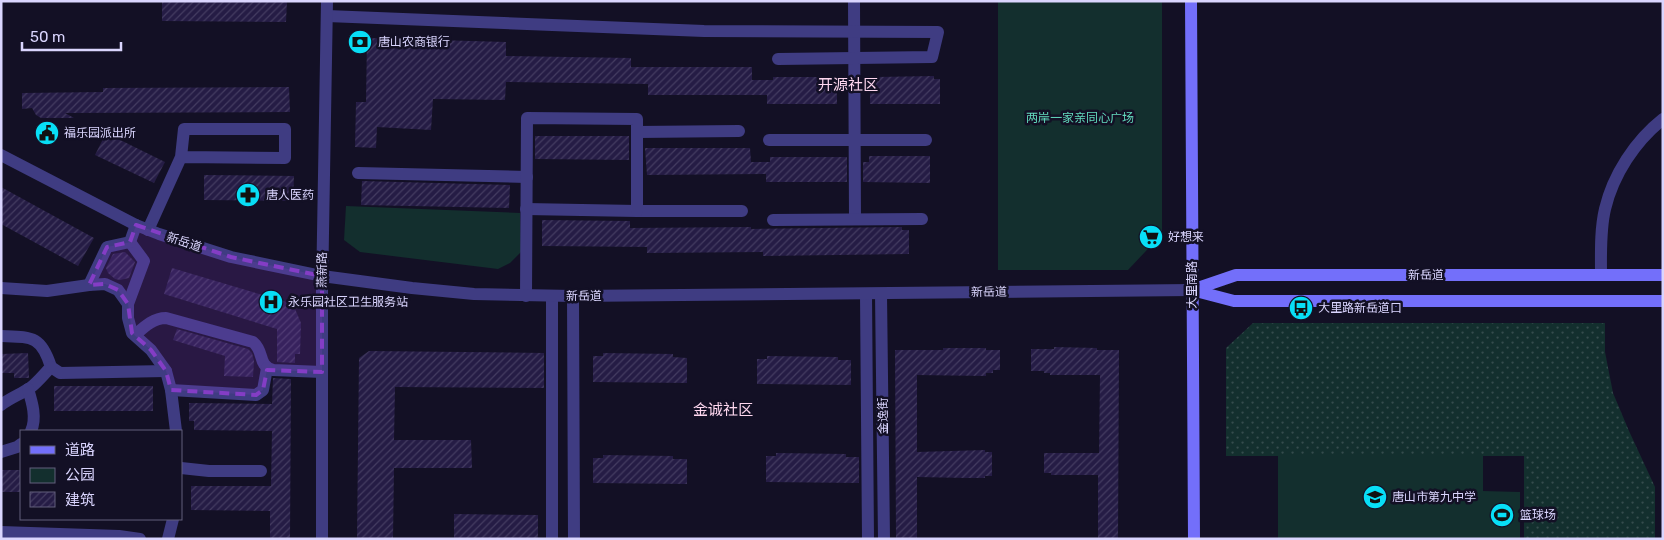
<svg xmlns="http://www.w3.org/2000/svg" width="1664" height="540" font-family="Rubik,'Noto Sans SC',sans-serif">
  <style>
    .grass { fill: url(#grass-dots) }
    .park { fill: #132f2e }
    .building { fill: url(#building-hatch) }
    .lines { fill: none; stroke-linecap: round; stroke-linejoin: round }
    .minor { stroke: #3f3c82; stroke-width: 12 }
    .tertiary { stroke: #3f3c82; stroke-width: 12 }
    .secondary { stroke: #736ffa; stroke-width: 12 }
    .marked { fill: #843dc5; fill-opacity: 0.2; stroke: #843dc5; stroke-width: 4; stroke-dasharray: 10 6; stroke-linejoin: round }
    .labels { text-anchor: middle; stroke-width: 5; stroke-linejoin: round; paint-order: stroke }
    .poi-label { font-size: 12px; fill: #dad5fe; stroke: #131025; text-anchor: start }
    .park-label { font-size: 12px; fill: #63dcbe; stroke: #131025 }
    .street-label { font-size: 12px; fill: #dad5fe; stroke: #131025 }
    .quarter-label { font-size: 15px; fill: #fed7ef; stroke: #131025 }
  </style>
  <defs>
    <pattern id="grass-dots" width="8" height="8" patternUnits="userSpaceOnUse" patternTransform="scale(1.25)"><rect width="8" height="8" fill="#132f2e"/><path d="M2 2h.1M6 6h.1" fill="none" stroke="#354c4d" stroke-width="1.8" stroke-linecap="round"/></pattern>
    <pattern id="building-hatch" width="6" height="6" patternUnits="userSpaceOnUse" patternTransform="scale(1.25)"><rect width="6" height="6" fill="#251c45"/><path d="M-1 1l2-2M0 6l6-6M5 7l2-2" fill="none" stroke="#443c61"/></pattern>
  </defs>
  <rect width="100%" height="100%" fill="#131025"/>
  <path class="grass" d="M1253 323H1605V352L1613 393 1629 431 1655 487V539H1524V456H1226V348Z"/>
  <g class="park">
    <path d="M998 1H1162V234L1128 270H998Z"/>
    <path d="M346 206 520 213 521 252 510 263 498 269 360 252 344 240Z"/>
    <path d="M1278 456H1483V491L1520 492V539H1278Z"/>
  </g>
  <g class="building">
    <path d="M162 1H287L286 22 162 21Z"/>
    <path d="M367 38 506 42V56L631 58V67H752V80H773V77H831V79H837V104H767V95H648V84L506 82 505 100 433 99 431 130 377 127 376 148 355 147 356 102H366Z"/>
    <path d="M934 76V79H940V104H870V79H876V77Z"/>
    <path d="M289 87 290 112 65 113 74 118H41L36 115 32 108 22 109V93L103 92V88Z"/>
    <path d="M106 133 165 162 154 183 95 155Z"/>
    <path d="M535 136H629V160L535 159Z"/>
    <path d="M645 148H750L751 162H770V157H847V182H766V174L647 175Z"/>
    <path d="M869 156H930V183L863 182V162H869Z"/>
    <path d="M204 175 294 176 293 201 204 200Z"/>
    <path d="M362 181 510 185 509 208 361 205Z"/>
    <path d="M1 187 94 238 78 266 1 224Z"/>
    <path d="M542 220 630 221V228L751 227V229L902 227V230H909V254L763 256V252L647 253V247L542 246Z"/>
    <path d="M125 252 135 262 129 278 120 280 115 279 108 273 106 268 113 254Z"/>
    <path d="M172 268 293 304 301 323 300 354H295V363L277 362V329L164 294Z"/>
    <path d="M177 329 248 349 252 353 254 361 253 377 224 376 225 356 173 340Z"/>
    <path d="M1054 347 1097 348V350H1119L1118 539H1098V475H1051V473H1044V453H1099L1100 375H1050V373H1044V371H1031V349H1054Z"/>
    <path d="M943 348H986V350H1000V370H993V373H986V376L917 375V452L985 450V452H992V476H985V478H967L917 477V539H896L895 350H943Z"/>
    <path d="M369 351 544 353V388L395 387 394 440H471L472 468H394L393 539H357L359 358Z"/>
    <path d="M28 353 29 378H14V373H1V354Z"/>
    <path d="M603 353 673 354V357L687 358V383L593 382V356H603Z"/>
    <path d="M767 356 838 357V360H851V385L757 384V359H767Z"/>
    <path d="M273 378 291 379 290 539H270V511L191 510V486H271L272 431 194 430V421H189V403L272 404Z"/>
    <rect x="54" y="386" width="99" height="25"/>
    <path d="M776 453 846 454V457H859V483L766 482V456H776Z"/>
    <path d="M603 455 673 456V459H687V484L593 483V458H603Z"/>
    <rect x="2" y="470" width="19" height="22"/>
    <path d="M454 514 538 515V539H454Z"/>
  </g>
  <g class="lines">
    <g class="minor">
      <path d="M854 1 855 219"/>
      <path d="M327 16 704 31 938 32 932 57 778 59"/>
      <path d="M637 132 739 131"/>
      <path d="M769 140H926"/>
      <path d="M358 173 527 177"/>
      <path d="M526 209 637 211H742"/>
      <path d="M773 220 922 219"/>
      <path d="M148 230 181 157 285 158V129H184L181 157"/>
      <path d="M130 242 144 261 128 304V318L132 333 151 350 166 371 171 390 176 431"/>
      <path d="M1601 275C1601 254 1600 230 1605 209 1613 175 1635 141 1663 119"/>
      <path d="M89 285 107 247 130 242 136 225"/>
      <path d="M1 288 47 291 89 285 105 284 118 290 128 304"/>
      <path d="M866 294 868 539"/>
      <path d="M881 294 884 539"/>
      <path d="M526 296 527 118 637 119V211"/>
      <path d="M552 296V539"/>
      <path d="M573 296 574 539"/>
      <path d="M135 335C144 327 153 318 166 318L253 342C265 352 257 365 273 370L322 372"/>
      <path d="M1 336C31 337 41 335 51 367 44 374 38 382 30 388 21 394 10 398 1 405"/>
      <path d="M51 367 60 373 166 371"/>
      <path d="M28 389C32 402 37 418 31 431"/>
      <path d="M171 390 256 395 263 390 267 368"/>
      <path d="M1 452 17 447 21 444"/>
      <path d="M181 468 209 471H261"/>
      <path d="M1 532 119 536 140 539"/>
      <path d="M168 539 173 519"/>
    </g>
    <g class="tertiary">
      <path d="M1 155 136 225 159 234 231 257 322 276 412 288 474 294 573 296 1192 290"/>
      <path d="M322 539V292L327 1"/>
    </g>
    <g class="secondary">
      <path d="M1191 1 1194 539"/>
      <path d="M1192 290 1236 275H1663"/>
      <path d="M1192 290 1234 301H1663"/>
    </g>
  </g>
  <path class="marked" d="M136 225 231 257 322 276V372L267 370 263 390 256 395 171 390 166 371 151 350 132 333 128 304 118 290 105 284 89 285 107 247 130 242Z"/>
  <defs>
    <g id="bank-disc" transform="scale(1.25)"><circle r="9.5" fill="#08def6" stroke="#131025"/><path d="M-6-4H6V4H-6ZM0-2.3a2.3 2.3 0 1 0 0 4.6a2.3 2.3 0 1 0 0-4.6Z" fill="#111"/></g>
    <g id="civic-disc" transform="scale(1.25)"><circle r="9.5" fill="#08def6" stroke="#131025"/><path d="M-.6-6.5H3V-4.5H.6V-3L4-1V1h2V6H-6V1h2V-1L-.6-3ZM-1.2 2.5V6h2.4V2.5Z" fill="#111"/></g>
    <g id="pharmacy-disc" transform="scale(1.25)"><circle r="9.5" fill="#08def6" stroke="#131025"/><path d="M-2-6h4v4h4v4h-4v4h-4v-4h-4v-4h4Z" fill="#111"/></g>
    <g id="supermarket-disc" transform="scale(1.25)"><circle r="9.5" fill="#08def6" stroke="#131025"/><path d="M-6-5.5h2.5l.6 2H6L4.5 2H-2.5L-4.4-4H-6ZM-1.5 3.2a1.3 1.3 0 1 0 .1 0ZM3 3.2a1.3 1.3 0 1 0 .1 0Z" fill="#111"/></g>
    <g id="hospital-disc" transform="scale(1.25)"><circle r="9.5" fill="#08def6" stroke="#131025"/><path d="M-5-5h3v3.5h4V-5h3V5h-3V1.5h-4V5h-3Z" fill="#111"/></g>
    <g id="bus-disc" transform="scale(1.25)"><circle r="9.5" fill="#08def6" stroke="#131025"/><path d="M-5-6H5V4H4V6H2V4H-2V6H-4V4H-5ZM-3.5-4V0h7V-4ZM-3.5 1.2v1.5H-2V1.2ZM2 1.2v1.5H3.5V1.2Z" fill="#111"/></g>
    <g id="school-disc" transform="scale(1.25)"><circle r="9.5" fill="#08def6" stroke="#131025"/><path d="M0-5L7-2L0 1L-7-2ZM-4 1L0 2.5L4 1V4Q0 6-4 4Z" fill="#111"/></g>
    <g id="stadium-disc" transform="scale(1.25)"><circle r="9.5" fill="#08def6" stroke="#131025"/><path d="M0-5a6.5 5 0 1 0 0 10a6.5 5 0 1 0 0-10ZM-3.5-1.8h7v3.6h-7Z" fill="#111"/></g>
  </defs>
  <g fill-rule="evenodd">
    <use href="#bank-disc" x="360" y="42"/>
    <use href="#civic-disc" x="47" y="133"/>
    <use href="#pharmacy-disc" x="248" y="195"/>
    <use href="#supermarket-disc" x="1151" y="237"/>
    <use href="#hospital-disc" x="271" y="302"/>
    <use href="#bus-disc" x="1301" y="308"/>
    <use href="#school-disc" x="1375" y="497"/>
    <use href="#stadium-disc" x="1502" y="515"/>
  </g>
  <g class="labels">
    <g class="poi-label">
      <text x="378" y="46">唐山农商银行</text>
      <text x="64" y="137">福乐园派出所</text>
      <text x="266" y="199">唐人医药</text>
      <text x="1168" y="241">好想来</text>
      <text x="288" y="306">永乐园社区卫生服务站</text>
      <text x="1318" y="312">大里路新岳道口</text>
      <text x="1392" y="501">唐山市第九中学</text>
      <text x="1520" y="519">篮球场</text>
    </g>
    <g class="park-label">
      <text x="1080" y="122">两岸一家亲同心广场</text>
    </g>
    <g class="street-label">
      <text transform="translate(184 242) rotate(18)" y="4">新岳道</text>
      <text transform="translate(322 270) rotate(-89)" y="4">燕新路</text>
      <text x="1426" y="279">新岳道</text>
      <text transform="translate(1192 285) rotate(-90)" y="4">大里南路</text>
      <text transform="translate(989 292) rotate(-1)" y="4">新岳道</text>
      <text x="584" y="300">新岳道</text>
      <text transform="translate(883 416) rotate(-90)" y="4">金逸街</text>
    </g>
    <g class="quarter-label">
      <text x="848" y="90">开源社区</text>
      <text x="723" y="415">金诚社区</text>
    </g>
  </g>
  <rect width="1664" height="540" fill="none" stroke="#dad5fe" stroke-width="5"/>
  <rect x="20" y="430" width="162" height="90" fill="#131025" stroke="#635f7c"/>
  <rect x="30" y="446" width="25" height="8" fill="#736ffa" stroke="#635f7c"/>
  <text x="65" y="455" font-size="15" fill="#dad5fe">道路</text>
  <rect x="30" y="468" width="25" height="15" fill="#132f2e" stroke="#635f7c"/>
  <text x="65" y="480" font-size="15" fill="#dad5fe">公园</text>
  <rect x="30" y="492" width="25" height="15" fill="url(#building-hatch)" stroke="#635f7c"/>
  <text x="65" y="505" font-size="15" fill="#dad5fe">建筑</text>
  <path d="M22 42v8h99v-8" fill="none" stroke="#dad5fe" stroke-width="2.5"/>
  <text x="30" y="42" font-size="15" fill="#dad5fe" stroke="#131025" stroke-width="4" paint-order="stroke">50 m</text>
</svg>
